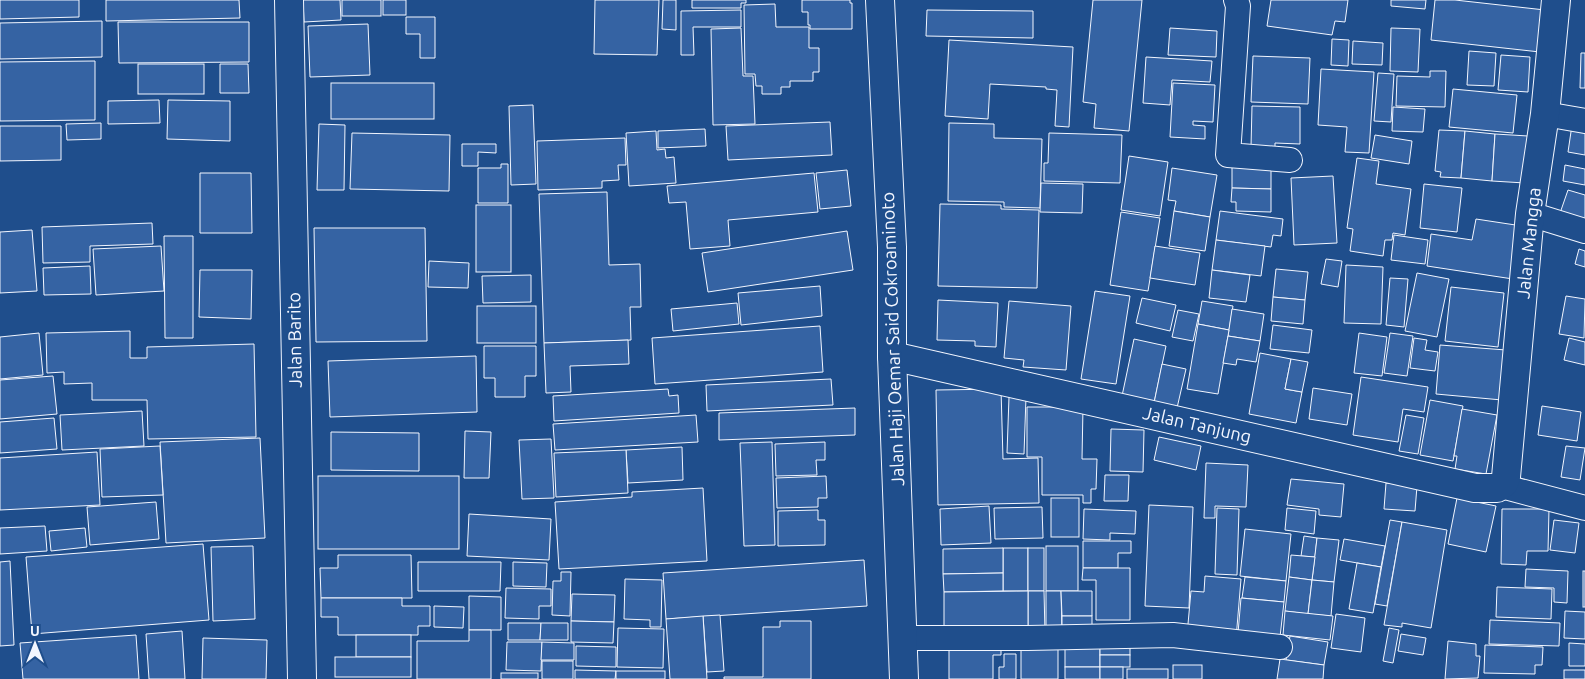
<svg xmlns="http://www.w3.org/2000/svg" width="1585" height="679" font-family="Ubuntu,sans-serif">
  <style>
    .building { fill: #3563a3; stroke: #f2f6ff }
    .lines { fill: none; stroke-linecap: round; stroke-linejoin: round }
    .street-casing { stroke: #f2f6ff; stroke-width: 26 }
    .secondary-casing { stroke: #f2f6ff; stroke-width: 30 }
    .street { stroke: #1f4e8c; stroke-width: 24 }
    .secondary { stroke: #1f4e8c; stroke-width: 28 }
    .labels { text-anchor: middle; stroke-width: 4; stroke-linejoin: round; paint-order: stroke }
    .street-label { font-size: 18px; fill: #f2f6ff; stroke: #1f4e8c }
  </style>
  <rect width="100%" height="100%" fill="#1f4e8c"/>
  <g class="building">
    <path d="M0 0H79V17L0 19Z"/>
    <path d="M106 0H239L240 18 106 21Z"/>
    <path d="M303 0H340L341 20 304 22Z"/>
    <rect x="342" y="0" width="39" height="16"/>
    <rect x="383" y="0" width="23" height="15"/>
    <path d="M595 0H659L657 55 594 54Z"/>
    <path d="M663 0H676V30L662 29Z"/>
    <path d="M692 0H746V3H741V8H692Z"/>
    <path d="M802 0H850V3H852V29H810V25H808V12H802Z"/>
    <path d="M1093 0H1142L1129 131 1094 128 1096 104 1083 102Z"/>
    <path d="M1271 0H1348L1345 22 1335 21 1332 35 1267 26Z"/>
    <path d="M1391 0H1426L1425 9 1391 6Z"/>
    <path d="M1435 0H1455L1545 10 1540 52 1431 40Z"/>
    <path d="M775 4 776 27H809V48H819V72H813V81H790V87H781V94H762V86H756L755 74H745L744 5Z"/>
    <path d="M741 10V27H693L694 55H681V11Z"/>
    <path d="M927 10 1033 11V38L926 36Z"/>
    <path d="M406 17H435V58H420V34H406Z"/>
    <path d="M102 21V57L0 59V23Z"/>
    <path d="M118 22H249V62L119 63Z"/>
    <path d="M368 24 370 75 310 77 308 26Z"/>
    <path d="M741 28 743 76H753L755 124 713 125 711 29Z"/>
    <path d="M1170 28 1217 31 1216 57 1168 55Z"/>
    <path d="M1391 28 1420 29 1418 72 1390 71Z"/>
    <path d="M1332 39 1349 40 1348 66 1331 65Z"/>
    <path d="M949 40 1073 47 1069 127 1055 126 1057 90 1046 89V87L990 84 988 119 945 116Z"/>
    <path d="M1353 41 1383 43 1382 65 1352 64Z"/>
    <path d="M1469 51 1496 53 1494 86 1467 85Z"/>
    <path d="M1581 53H1585V88H1580Z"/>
    <path d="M1501 55 1530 57 1528 92 1498 90Z"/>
    <path d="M1253 56 1310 58 1308 104 1251 102Z"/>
    <path d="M1146 57 1212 61 1210 82 1172 80 1170 105 1143 103Z"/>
    <path d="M95 61V120L0 121V62Z"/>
    <rect x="138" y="64" width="66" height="30"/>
    <path d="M220 64H248L249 93H220Z"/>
    <path d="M1321 69 1374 72 1369 153 1345 152 1347 127 1318 125Z"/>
    <path d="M1430 71H1446L1445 107 1396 106 1397 76 1430 77Z"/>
    <path d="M1378 73 1394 74 1391 122 1374 121Z"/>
    <rect x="331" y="83" width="103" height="36"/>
    <path d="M1173 83 1215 85 1213 122 1193 121V125L1205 126V139L1170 137Z"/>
    <path d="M1453 89 1517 95 1513 133 1449 127Z"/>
    <path d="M159 100 160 123 108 124V101Z"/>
    <path d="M168 100 230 101V141L167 139Z"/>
    <path d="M533 105 536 184 511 185 509 106Z"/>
    <path d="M1252 106 1300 107V144L1275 143V148L1251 147Z"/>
    <path d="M1393 107 1425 109 1423 132 1392 131Z"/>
    <path d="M830 122 832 155 728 160 726 126Z"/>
    <path d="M101 123V139L67 140 66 124Z"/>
    <path d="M949 123 994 124V138L1042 139 1040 208 1004 207V202L948 201Z"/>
    <path d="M319 124 345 125 344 190H317Z"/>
    <path d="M1572 125 1585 127V155L1568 152Z"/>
    <path d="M0 126H61V160L0 161Z"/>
    <path d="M705 129 706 146 658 148V131Z"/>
    <path d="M1439 130 1465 131 1461 178 1440 177 1441 172 1435 171Z"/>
    <path d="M656 131 657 150 665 149 666 158 674 157 676 183 629 186 626 133Z"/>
    <path d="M1465 131 1495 134 1492 181 1461 178Z"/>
    <path d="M352 133 450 135 449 191 350 189Z"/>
    <path d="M1049 133 1122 135 1120 183 1044 181V163H1048Z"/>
    <path d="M1495 134 1528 136 1525 183 1492 181Z"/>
    <path d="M1375 135 1412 141 1409 164 1371 158Z"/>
    <path d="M625 138 626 165H618L619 180 602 181V188L538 190 537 141Z"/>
    <path d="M462 144H496V153L478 152V166H462Z"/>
    <path d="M1129 156 1168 162 1160 216 1121 210Z"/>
    <path d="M1357 158 1379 161 1376 184 1411 189 1405 235 1393 233 1392 240H1385L1383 256 1350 251 1353 229 1347 228Z"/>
    <path d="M501 164H508V203H478V168H501Z"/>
    <path d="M1565 165 1585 169V185L1563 181Z"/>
    <path d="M1232 167H1271V189L1232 188Z"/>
    <path d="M1172 168 1217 175 1210 217 1174 211 1176 201 1168 200Z"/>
    <path d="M847 170 851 206 820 209 816 173Z"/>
    <path d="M200 173H251L252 233H200Z"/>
    <path d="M814 173 818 212 728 220 730 246 690 249 686 202 669 203 667 186Z"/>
    <path d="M1333 176 1337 243 1294 245 1291 178Z"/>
    <path d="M1041 183 1083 184 1082 213 1040 212Z"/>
    <path d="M1424 184 1462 188 1457 232 1420 228Z"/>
    <path d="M1232 188 1271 189V212L1236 211V202H1231Z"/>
    <path d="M1568 190 1585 195V224L1559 216Z"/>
    <path d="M607 192 609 265 640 264 641 307H630L631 340 544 343 539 194Z"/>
    <path d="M940 204 1001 205V209L1039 210 1037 288 938 286Z"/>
    <rect x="476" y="205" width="35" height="67"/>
    <path d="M1174 211 1210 217 1205 251 1169 246Z"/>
    <path d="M1220 211 1283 219 1281 236 1273 235 1271 247 1216 240Z"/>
    <path d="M1121 212 1160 218 1148 291 1110 285Z"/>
    <path d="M1476 219 1522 226 1513 279 1427 266 1431 234 1472 240Z"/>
    <path d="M152 223 153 244 90 246V262L43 263 42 227Z"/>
    <path d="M314 228H425L427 341 316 342Z"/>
    <path d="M32 230 37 291 0 293V232Z"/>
    <path d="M847 231 853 270 708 292 702 253Z"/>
    <path d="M1394 235 1428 240 1425 264 1391 260Z"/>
    <path d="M164 236H193V338H165Z"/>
    <path d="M1216 240 1265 246 1261 276 1212 270Z"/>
    <path d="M161 246 164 291 96 295 93 249Z"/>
    <path d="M1155 246 1200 253 1195 285 1150 278Z"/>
    <path d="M1579 249 1585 251V267L1575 264Z"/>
    <path d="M1326 259 1342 261 1338 287 1321 284Z"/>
    <path d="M429 261 469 263 468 288 428 287Z"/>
    <path d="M1346 265 1383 267 1381 324 1344 323Z"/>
    <path d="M90 266 91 294 44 295 43 268Z"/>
    <path d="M1276 269 1308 272 1305 300 1273 297Z"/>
    <path d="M200 270H252L251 319 199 317Z"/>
    <path d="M1212 270 1250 275 1246 302 1209 298Z"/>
    <path d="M1417 273 1449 279 1437 337 1405 331Z"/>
    <path d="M531 275V302L483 303 482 276Z"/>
    <path d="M1390 278 1408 279 1404 327 1386 325Z"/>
    <path d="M820 286 822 316 741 325 738 293Z"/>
    <path d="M1451 287 1504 293 1498 347 1445 341Z"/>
    <path d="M1095 291 1130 296 1116 384 1081 379Z"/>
    <path d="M1566 296 1585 299 1584 338 1559 334Z"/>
    <path d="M1273 297 1305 300 1303 324 1271 321Z"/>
    <path d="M1142 298 1176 305 1170 331 1136 323Z"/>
    <path d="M938 300 998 303 996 347 975 346V341L937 340Z"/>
    <path d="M1009 301 1071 306 1066 370 1023 367 1024 360 1004 358Z"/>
    <path d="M1202 301 1233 306 1229 330 1198 324Z"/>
    <path d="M737 303 739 324 673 331 671 309Z"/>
    <rect x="477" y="306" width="59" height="37"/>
    <path d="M1232 309 1264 314 1260 341 1228 336Z"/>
    <path d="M1178 310 1199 314 1193 341 1172 337Z"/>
    <path d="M1198 324 1229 330 1218 394 1187 389Z"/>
    <path d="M1273 325 1312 330 1309 353 1270 349Z"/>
    <path d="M820 326 823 372 655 384 652 338Z"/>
    <path d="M130 331V358H147V347L254 344 256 437 148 439 147 400H92V383L64 384V372L47 373 46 333Z"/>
    <path d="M39 333 43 375 0 379V337Z"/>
    <path d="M1359 333 1387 337 1382 376 1354 373Z"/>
    <path d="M1390 333 1413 336 1407 376 1384 373Z"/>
    <path d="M1228 336 1260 341 1256 362 1237 359 1236 365 1223 363Z"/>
    <path d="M1414 338 1427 340 1425 350 1438 352 1435 371 1410 368Z"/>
    <path d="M1569 338 1585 342V365L1564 360Z"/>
    <path d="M1134 339 1166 346 1154 403 1122 396Z"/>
    <path d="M628 340 629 364 570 366 571 392 546 393 544 343Z"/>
    <path d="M1440 345 1506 350 1502 400 1436 394Z"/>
    <path d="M484 346H536V376H525V397H495V378H484Z"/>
    <path d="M1260 353 1291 359 1285 389 1302 392 1296 423 1249 414Z"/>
    <path d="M476 356 477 412 330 417 328 361Z"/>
    <path d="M1291 359 1308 362 1302 392 1285 389Z"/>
    <path d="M1162 364 1186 369 1177 408 1154 403Z"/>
    <path d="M53 376 57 414 0 419V380Z"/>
    <path d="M1361 377 1428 387 1424 412 1403 409 1398 442 1353 435Z"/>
    <path d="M831 379 833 405 707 411 706 385Z"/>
    <path d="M1313 388 1352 394 1347 425 1309 419Z"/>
    <path d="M668 389 669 396 678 395 679 413 554 421 553 396Z"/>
    <path d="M1001 389 1003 459 1038 458 1039 503 938 505 936 390Z"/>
    <path d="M1009 397H1026L1024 454 1007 453Z"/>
    <path d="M1430 400 1463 406 1453 461 1420 455Z"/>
    <path d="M1542 406 1581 412 1577 441 1538 435Z"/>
    <path d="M1027 407H1083L1082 459H1097L1096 489H1091V503H1083V495H1042V457H1027Z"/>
    <path d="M855 408V435L719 440V413Z"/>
    <path d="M1462 409 1497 415 1486 474 1455 469 1457 456H1454Z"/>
    <path d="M142 411 144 446 62 450 60 415Z"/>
    <path d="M696 415 698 442 555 450 553 424Z"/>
    <path d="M1406 415 1424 418 1418 454 1399 451Z"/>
    <path d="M54 418 57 449 0 453V422Z"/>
    <path d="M1111 429 1144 430 1143 472 1110 471Z"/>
    <path d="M465 431 491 432 489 478H464Z"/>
    <path d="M331 432 419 433V471L331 470Z"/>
    <path d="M1159 437 1201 446 1196 470 1154 460Z"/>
    <path d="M260 438 265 538 166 543 160 442Z"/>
    <path d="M551 439 554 498 522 499 519 440Z"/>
    <path d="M772 442 775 545 744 546 740 443Z"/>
    <path d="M825 442V460H816L817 475 776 476 775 444Z"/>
    <path d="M160 446 163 495 102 497 100 449Z"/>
    <path d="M1566 446 1585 448 1580 480 1561 477Z"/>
    <path d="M682 447 683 480 628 483 626 450Z"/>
    <path d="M626 450 628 493 556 497 554 453Z"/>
    <path d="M97 452 100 505 0 510V458Z"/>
    <path d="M1206 463 1248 465 1246 507 1215 506V518H1204Z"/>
    <path d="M1105 475H1129L1128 501H1104Z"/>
    <rect x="318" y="476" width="141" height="73"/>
    <path d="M826 476 827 498H818V507L777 508 776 478Z"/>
    <path d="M1291 479 1344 484 1341 517 1319 515V509L1287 505Z"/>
    <path d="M1386 483 1417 486 1415 511 1384 509Z"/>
    <path d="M703 488 707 561 559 569 555 502 632 497V492Z"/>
    <rect x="1051" y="498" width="28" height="39"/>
    <path d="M1457 498 1496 506 1486 552 1448 544Z"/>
    <path d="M156 502 159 539 90 545 87 507Z"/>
    <path d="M1149 505 1193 507 1189 608 1145 606Z"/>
    <path d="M989 506 991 543 941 545 940 509Z"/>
    <path d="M1042 507 1043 538 995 539 994 508Z"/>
    <path d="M1217 508 1239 509 1237 575 1215 574Z"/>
    <path d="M1287 508 1316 511 1314 534 1285 530Z"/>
    <path d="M1084 509 1136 511 1135 534 1110 533V540L1083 539Z"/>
    <path d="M1502 509H1549L1548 551H1527L1526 565 1501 564Z"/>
    <path d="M818 510V520H825V545L778 546V511Z"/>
    <path d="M469 514 551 519 549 560 467 556Z"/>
    <path d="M1390 520 1402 522 1387 606 1375 604Z"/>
    <path d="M1554 520 1579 523 1575 553 1550 550Z"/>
    <path d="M1402 522 1447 530 1431 628 1402 623V627L1384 625Z"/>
    <path d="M45 526 47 551 0 554V528Z"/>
    <path d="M85 528 87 547 51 551 49 531Z"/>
    <path d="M1245 529 1291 534 1286 581 1240 576Z"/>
    <path d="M1304 536 1317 538 1315 557 1301 556Z"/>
    <path d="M1317 538 1339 540 1334 582 1312 580Z"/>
    <path d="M1344 539 1385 546 1381 567 1340 560Z"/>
    <path d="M1083 541H1131V553H1118V568H1083Z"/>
    <path d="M203 544 209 620 32 634 26 557Z"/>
    <path d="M253 546 255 619 213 621 211 547Z"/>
    <rect x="1046" y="546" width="32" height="45"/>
    <rect x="1003" y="548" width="25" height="43"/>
    <path d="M1003 548V573L943 574V549Z"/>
    <rect x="1028" y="548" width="16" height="43"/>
    <path d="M338 555H411L412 598H321L320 568H338Z"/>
    <path d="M1291 555 1315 557 1312 580 1289 577Z"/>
    <path d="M864 560 867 606 666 619 663 573Z"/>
    <path d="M10 561 14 645 0 646V562Z"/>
    <path d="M418 562H501L500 591H418Z"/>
    <path d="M513 562 547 563 546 587 513 586Z"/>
    <path d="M1357 563 1381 567 1373 613 1349 609Z"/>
    <path d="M1083 568H1130V620H1096V580H1082Z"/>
    <path d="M1526 569 1568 571 1567 603 1554 602V588L1525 587Z"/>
    <rect x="1583" y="571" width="2" height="36"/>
    <path d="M561 572H571L570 616 552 615 553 581H561Z"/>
    <path d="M1003 573V591L944 592 943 574Z"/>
    <path d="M1205 576 1241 579 1236 639 1187 635 1191 591 1204 592Z"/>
    <path d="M1245 577 1286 581 1284 602 1242 598Z"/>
    <path d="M1289 577 1312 580 1308 614 1285 611Z"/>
    <path d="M625 579 662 580 661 627H650V620L624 619Z"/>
    <path d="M1312 580 1334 582 1331 616 1308 614Z"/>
    <path d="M1497 587 1552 589 1551 619 1496 617Z"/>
    <path d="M506 588 551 589V606H539V619L505 618Z"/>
    <path d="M1028 591H1044L1045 633H1028Z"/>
    <path d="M1028 591V633H944V592Z"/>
    <path d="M1046 591H1061L1062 632 1046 633Z"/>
    <path d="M1061 591H1092V616H1062Z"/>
    <path d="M572 594 615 595 614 622 571 621Z"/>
    <path d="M469 596 501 597V630H469Z"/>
    <path d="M321 598H402V606H430V626H418V635H338V617H321Z"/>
    <path d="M1241 598 1284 602 1280 637 1238 633Z"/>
    <path d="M434 606 464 607 463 628 434 627Z"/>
    <path d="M1285 611 1333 616 1330 640 1283 635Z"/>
    <path d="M1565 611 1585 612V639L1564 638Z"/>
    <path d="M1336 614 1365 618 1361 652 1331 648Z"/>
    <path d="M720 615 724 671 707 672 703 616Z"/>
    <path d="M703 616 707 679H670L666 619Z"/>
    <rect x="1062" y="616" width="30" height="16"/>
    <path d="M1490 620 1560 623 1559 646 1489 644Z"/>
    <path d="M571 621 614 622 613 643 571 642Z"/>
    <path d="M780 621H811V679H724V677H763V627H780Z"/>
    <path d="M508 623H541L540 640H508Z"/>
    <path d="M541 623H568V640H540Z"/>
    <path d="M618 628 664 629 663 668 617 667Z"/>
    <path d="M1389 628 1399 630 1393 663 1383 661Z"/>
    <path d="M469 630H491V679H417V641H469Z"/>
    <path d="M182 631 185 679H149L146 634Z"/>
    <path d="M1401 634 1426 638 1423 655 1398 651Z"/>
    <path d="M136 635 139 679H23L20 643Z"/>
    <rect x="356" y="635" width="55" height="22"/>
    <path d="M1290 636 1328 642 1324 665 1286 660Z"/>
    <path d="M203 638 267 640 266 679H202Z"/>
    <rect x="1065" y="639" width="35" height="28"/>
    <rect x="1100" y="639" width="30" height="16"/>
    <path d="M1448 641 1476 644V656H1480L1478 678 1445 679Z"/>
    <path d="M507 642H542L541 671 506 670Z"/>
    <path d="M542 642 574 643V660H541Z"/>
    <path d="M1569 643 1585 644V666H1569Z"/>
    <path d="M1001 645V655H993V679H949V646Z"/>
    <path d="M1485 645 1543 647 1542 665H1535V674L1484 673Z"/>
    <path d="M576 646 616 647V667L576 666Z"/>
    <rect x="1021" y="648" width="37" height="31"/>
    <path d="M1004 654H1016V679H999V667H1004Z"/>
    <rect x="1100" y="655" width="30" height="12"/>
    <rect x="335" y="657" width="76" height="20"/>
    <path d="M1280 659 1324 665 1323 679H1277Z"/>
    <rect x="542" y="661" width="31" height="18"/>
    <rect x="1173" y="665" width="29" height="14"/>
    <rect x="1065" y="667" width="35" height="12"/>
    <rect x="1100" y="667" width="23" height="12"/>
    <rect x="1127" y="669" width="41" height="10"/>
    <path d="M575 670 616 671 615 679H575Z"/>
    <rect x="1564" y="670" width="21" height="9"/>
    <rect x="616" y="671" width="49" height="8"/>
    <rect x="501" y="673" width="37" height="6"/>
  </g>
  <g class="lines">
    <g class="street-casing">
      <g id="street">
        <path d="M1236 0 1238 6 1228 155 1290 160"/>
        <path d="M1545 114 1585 121"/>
        <path d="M1530 214 1585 231"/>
        <path d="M1501 486 1585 508"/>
        <path d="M903 638H1028L1173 635 1280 647"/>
      </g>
    </g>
    <g class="secondary-casing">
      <g id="secondary">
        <path d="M289 0 302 679"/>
        <path d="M880 0 892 247V356L904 679"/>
        <path d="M892 356 1475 488H1497L1504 483 1506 477 1530 214 1545 114 1556 0"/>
      </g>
    </g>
    <use href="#street" class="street"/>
    <use href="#secondary" class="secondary"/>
  </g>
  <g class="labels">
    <g class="street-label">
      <text transform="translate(1529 243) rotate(-84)" y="6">Jalan Mangga</text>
      <text transform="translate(893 339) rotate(-92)" y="6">Jalan Haji Oemar Said Cokroaminoto</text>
      <text transform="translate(295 340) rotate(-91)" y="6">Jalan Barito</text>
      <text transform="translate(1197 425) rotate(13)" y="6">Jalan Tanjung</text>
    </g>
  </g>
  <g transform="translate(35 644)" stroke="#1f4e8c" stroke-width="4" paint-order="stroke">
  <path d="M0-4L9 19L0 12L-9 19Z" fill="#f2f6ff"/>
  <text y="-8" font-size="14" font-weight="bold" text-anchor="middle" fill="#f2f6ff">U</text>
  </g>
</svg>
